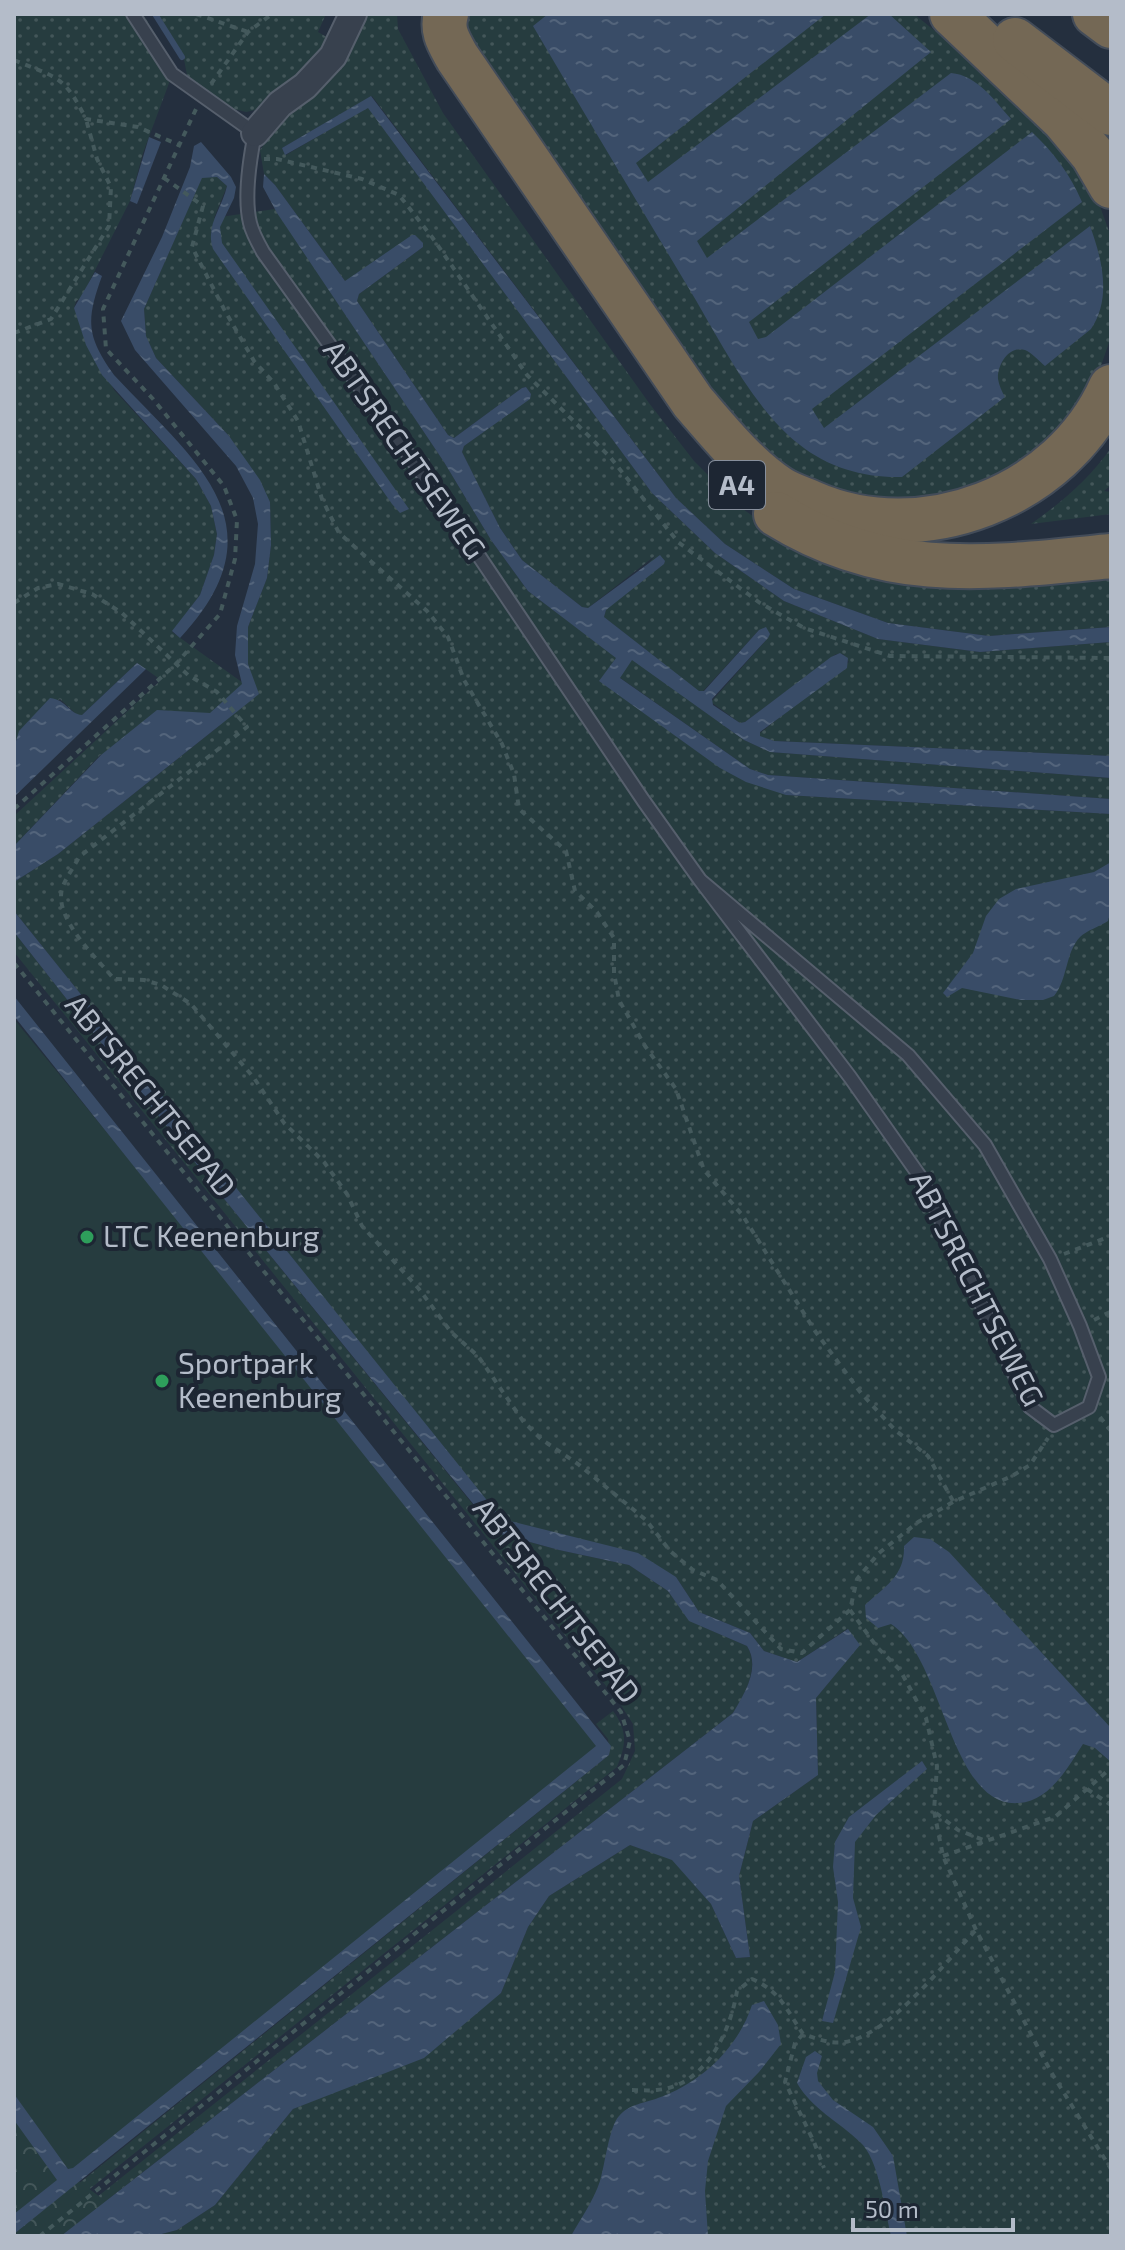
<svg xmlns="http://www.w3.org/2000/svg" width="1125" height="2250" font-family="'Exo 2',sans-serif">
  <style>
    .grass { fill: url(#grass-dots) }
    .park { fill: url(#park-crowns) }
    .pitch { fill: #263c3f }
    .water { fill: url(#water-ripples) }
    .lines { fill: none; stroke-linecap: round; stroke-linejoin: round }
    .stream { stroke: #394c67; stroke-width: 6 }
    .lane-casing { stroke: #565f6c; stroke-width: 16 }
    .street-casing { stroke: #565f6c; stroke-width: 30 }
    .highway-casing { stroke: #434c59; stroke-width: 48 }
    .path { stroke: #44595c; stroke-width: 4; stroke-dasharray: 6 6; stroke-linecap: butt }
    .lane { stroke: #38414e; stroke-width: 12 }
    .street { stroke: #38414e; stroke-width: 26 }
    .highway { stroke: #746855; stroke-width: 44 }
    .leisure-dot { fill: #2e9e5b; stroke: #1d2633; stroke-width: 3 }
    .labels { text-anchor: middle; stroke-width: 8; stroke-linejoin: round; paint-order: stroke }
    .shield { fill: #1d2633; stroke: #878f9c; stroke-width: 2 }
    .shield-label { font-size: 28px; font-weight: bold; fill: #b4bcc9 }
    .street-label { font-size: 30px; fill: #b4bcc9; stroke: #1d2633 }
    .poi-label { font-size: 30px; fill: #b4bcc9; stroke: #1d2633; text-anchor: start }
  </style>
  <defs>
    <pattern id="grass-dots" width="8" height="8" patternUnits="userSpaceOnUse" patternTransform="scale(2)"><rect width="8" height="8" fill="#263c3f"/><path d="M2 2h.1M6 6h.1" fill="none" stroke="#435659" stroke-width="1.8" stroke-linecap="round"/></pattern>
    <pattern id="park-crowns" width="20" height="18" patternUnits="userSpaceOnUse" patternTransform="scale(2)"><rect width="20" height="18" fill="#263c3f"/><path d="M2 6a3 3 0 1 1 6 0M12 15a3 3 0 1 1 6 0" fill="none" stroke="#435659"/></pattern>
    <pattern id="water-ripples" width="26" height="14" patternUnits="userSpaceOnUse" patternTransform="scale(2)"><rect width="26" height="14" fill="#394c67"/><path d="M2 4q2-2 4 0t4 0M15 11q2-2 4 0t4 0" fill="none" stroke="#53647b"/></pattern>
  </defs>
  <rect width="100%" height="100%" fill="#242f3e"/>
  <g class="grass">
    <path d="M14 14H143L175 67 143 153 130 201 81 298 76 301 74 308 114 390 196 479 211 506 217 534 214 555 200 595 172 632 257 693 248 664V627L267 578 271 545 270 502 229 436 156 358 146 337 144 309 202 177H217L227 186 214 218 275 209 444 462 491 540 528 591 617 658 600 680 786 795 1111 814V2236H154L177 2230 215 2205 293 2109 350 2085 501 1993 528 1927 549 1896 630 1845 672 1859 711 1904 736 1958 750 1957 739 1876 753 1821 818 1775 816 1698 859 1645 847 1629 797 1662 764 1651 750 1633 699 1612 676 1577 502 1520 14 911V882L58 854 219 726 100 755 14 846V816L161 680 137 663 82 715H77L60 699C38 712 21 722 14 748Z"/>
    <path d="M157 14H326L318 32 330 39 319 59 263 108 246 112 230 108 204 91 187 75 183 54Z"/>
    <path d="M363 14H397L398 29 443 113 649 403 694 461 740 507 792 544 1111 576V627L989 636 888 623 794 589 725 544 676 498 372 96 282 148 286 155 368 107 652 493 715 553 784 601 878 639 980 652 1111 642V756L774 741 759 736 760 733 849 662 843 654H836L745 722 740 723 711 702 768 638 759 630 703 691 699 692 604 617 606 610 656 555 588 608 582 607 522 560 500 528 462 452 464 446 529 399 531 394 526 387 522 388 454 438 448 435 357 301 359 294 423 247V243L345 281 275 185 264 174 260 150Z"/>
    <path d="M466 14H914L981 68 1055 137 1097 198 1111 237V337L1098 374 1083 401 1027 461 956 495 876 500 817 484 778 463 720 409 464 32Z"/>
    <path d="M1111 448V485L1104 491 1111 492V514L1031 524C1062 502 1089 479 1111 448Z"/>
    <path d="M632 659 744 740 770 752 1111 778V799L768 775 750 769 619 677Z"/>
    <path d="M14 932 212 1184 496 1533 559 1550 629 1565 668 1591 690 1621 747 1646C760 1668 745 1694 733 1713L61 2236H48L622 1779 635 1751 633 1724 619 1702 14 952Z"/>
    <path d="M613 1711C628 1731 626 1745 617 1767L31 2236H14L609 1755 608 1739 596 1724Z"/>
  </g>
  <path class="park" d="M14 2106 57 2165 127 2217 102 2236H14Z"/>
  <path class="pitch" d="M14 1019 608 1744 77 2179 14 2107Z"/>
  <g class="water">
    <path d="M548 14H826L636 163 648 182 871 14H889L931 52 697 241 707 258 951 73C977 75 995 101 1011 119L749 322 758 339 766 337 1032 132C1054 153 1070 174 1082 202L812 409 824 428 1090 226C1102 259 1112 298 1091 329L1045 366C1039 361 1032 353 1025 350 1009 345 997 365 998 379 999 385 1002 392 1005 397L902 477C865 478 829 468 800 445 752 408 719 338 688 287 636 200 584 113 533 26Z"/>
    <path d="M371 96 676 498 725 544 794 589 888 623 989 636 1111 627V642L980 652 878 639 784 601 715 553 652 493 368 108 285 155 282 148Z"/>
    <path d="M149 137 161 142 137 204 130 201Z"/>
    <path d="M201 142 231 177 236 187 234 198 220 227 222 243 409 509 400 513 392 504 213 249C205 225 222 209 227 186L217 177 202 178 144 309 146 336 156 358 229 436 260 480 270 502 271 545 267 578 248 627V664L259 694 58 854 14 882V846L101 755 157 710 210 713 242 684 235 655 237 626 255 564 258 524 253 498 236 466 135 350 121 321 162 237 190 167 194 146Z"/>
    <path d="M264 174 275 185 345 281 412 235H415L423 243V247L359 294 357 301 448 435 454 438 522 388 526 387 531 394 530 399 464 446 462 452 500 528 522 560 582 607 588 608 660 555 665 561 664 564 606 610 604 617 699 691H704L759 630 766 627 770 634 768 638 712 699 713 705 740 723 745 722 831 657 840 653 848 658 847 668 760 732V736L774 741 1111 756V778L770 752 744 740 632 660 620 678 750 769 768 775 1111 799V814L786 795 746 782 720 768 599 681 616 658 528 591 491 540 444 462 277 213 263 187Z"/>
    <path d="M95 272 102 276C86 320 86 336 114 375 193 460 286 524 180 638L172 631 200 595 214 555 217 534 211 506 196 479 102 375 86 345 74 308Z"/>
    <path d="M137 663 146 669 14 797V748L19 731 50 698C67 700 69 714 82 715Z"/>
    <path d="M1111 862V908L1108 921C1100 926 1086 931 1080 937 1065 953 1068 979 1054 996L1043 1000H1021L962 988 947 997 943 993 973 953 986 916 999 899 1016 889 1094 872Z"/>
    <path d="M14 911 502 1519 638 1553 676 1577 699 1612 750 1633 764 1651 797 1662 848 1629 860 1645 816 1698 818 1775 753 1821 739 1876 750 1957 736 1958 711 1904 672 1860 630 1845 549 1896 528 1927 501 1993 424 2058 293 2109 215 2205 177 2230 154 2236H61L733 1713C744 1694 761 1668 747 1646L689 1621 668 1591 629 1565 559 1550 497 1533 212 1184 14 932Z"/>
    <path d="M14 996 611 1746 609 1755 14 2234V2214L57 2180 14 2120V2094L68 2169 73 2168 596 1746 14 1016Z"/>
    <path d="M914 1537 930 1539 949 1552 1110 1727 1111 1762 1095 1748 1083 1744C1068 1767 1050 1801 1019 1803 950 1809 944 1658 891 1624L878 1628 866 1618 865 1605C885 1586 905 1576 904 1546Z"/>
    <path d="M922 1761 927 1769 876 1815 855 1842 853 1898 861 1927 833 2023 822 2021 835 1972 838 1902 833 1867 835 1842 849 1817Z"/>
    <path d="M764 2001 778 2025 781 2044 759 2072 726 2106 708 2161 705 2191 708 2236H571C581 2218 594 2200 600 2181 605 2165 609 2127 619 2116 629 2104 645 2103 658 2098 701 2083 738 2048 752 2005Z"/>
    <path d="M815 2051 822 2056 817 2073 818 2081 833 2100 873 2127 893 2156 907 2236H891C885 2211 879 2159 860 2142 838 2121 812 2109 797 2083L806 2057Z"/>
  </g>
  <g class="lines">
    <path class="stream" d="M155 14 182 57"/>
    <g class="lane-casing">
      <path id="lane" d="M133 14 172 74 255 133C250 158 244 198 250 223 252 232 258 243 263 252L444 504 643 800 700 880 850 1077 921 1178 1030 1407 1054 1425 1089 1407 1099 1377 1080 1326 1050 1259 985 1145 908 1055 700 880"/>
    </g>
    <g class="street-casing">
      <path id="street" d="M255 133 280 104 305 86 333 56 353 14"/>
    </g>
    <g class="highway-casing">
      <g id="highway">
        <path d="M446 14C441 31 449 42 457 57L693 402C719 432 745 465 779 488 789 495 802 498 812 503 922 551 1062 497 1111 387"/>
        <path d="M952 14 1063 119 1093 155 1111 186"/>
        <path d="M1095 14 1111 26"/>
        <path d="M1015 40 1111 113"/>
        <path d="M776 514C887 583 988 568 1111 556"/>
      </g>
    </g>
    <g class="path">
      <path d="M196 14 248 32"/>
      <path d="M14 60C57 78 64 75 86 119L138 127 179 145"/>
      <path d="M211 84 248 32 272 14"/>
      <path d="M264 159H277L362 179 399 195 432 237 527 375 610 457 678 542 760 603 804 628 890 656 1111 658"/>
      <path d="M164 178 203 206 192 247 225 311 254 361 274 383 298 421 322 499 339 533 427 611 448 637 464 680 502 744 514 774 519 809 566 851 575 891 597 912 614 938V973L619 1000 645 1046 676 1089 704 1170 743 1216 815 1331 861 1393 895 1430 928 1456 953 1501"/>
      <path d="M14 333 51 319 109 226 111 187 97 159 86 119"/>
      <path d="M14 603 38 588 58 584 92 594 122 613 188 675 217 692 247 727 79 857C74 867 67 876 63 886 51 916 96 957 114 979L144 980 161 985 191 1004 254 1078 284 1123 324 1162 347 1194 362 1226 419 1289 451 1332 478 1356 523 1421 541 1439 578 1464 646 1520 670 1551 693 1570 717 1580 781 1649 802 1653 850 1610 857 1579 879 1553 918 1522 953 1502 1012 1476 1030 1465 1048 1438"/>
      <path d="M14 809 176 664 220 614 235 559 237 520 224 486 153 399 106 349 103 309 196 109"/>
      <path d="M14 963 621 1712 630 1741 624 1765 40 2236"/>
      <path d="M1064 1254 1111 1236"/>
      <path d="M1111 1267V1312"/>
      <path d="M1094 1320 1110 1312"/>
      <path d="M1100 1417 1111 1431"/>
      <path d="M850 1610 877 1647 900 1670 926 1718 937 1766 934 1811 943 1856 976 1930 1051 2072 1111 2169"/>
      <path d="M1087 1789 1111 1805"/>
      <path d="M936 1813 958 1830 986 1841"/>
      <path d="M943 1856 1055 1817 1111 1768"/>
      <path d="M803 2034 795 2043 785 2082 814 2142 824 2168"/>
      <path d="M632 2090C640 2090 648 2091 657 2090 705 2086 730 2033 737 1991L752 1979C780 1991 786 2009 803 2034 817 2039 830 2044 845 2042 891 2034 944 1963 976 1930"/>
    </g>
    <use href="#lane" class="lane"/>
    <use href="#street" class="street"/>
    <use href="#highway" class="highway"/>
  </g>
  <g class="leisure-dot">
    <circle cx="87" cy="1237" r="8"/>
    <circle cx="162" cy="1381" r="8"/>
  </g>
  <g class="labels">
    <rect class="shield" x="709" y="461" width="56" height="48" rx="6"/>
    <g class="shield-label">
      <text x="737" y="495">A4</text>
    </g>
    <g class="street-label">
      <text transform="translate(404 450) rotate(55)" y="10">ABTSRECHTSEWEG</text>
      <text transform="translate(150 1096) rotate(51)" y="10">ABTSRECHTSEPAD</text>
      <text transform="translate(976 1289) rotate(63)" y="10">ABTSRECHTSEWEG</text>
      <text transform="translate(556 1601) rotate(52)" y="10">ABTSRECHTSEPAD</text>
    </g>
    <g class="poi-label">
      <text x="103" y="1247">LTC Keenenburg</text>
      <text x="178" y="1374">Sportpark<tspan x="178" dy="34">Keenenburg</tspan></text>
    </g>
  </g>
  <rect width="1125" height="2250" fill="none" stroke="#b4bcc9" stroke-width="32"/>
  <path d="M853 2218v12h160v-12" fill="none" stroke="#b4bcc9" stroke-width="4"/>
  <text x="865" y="2218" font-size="24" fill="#b4bcc9" stroke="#1d2633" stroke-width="6" paint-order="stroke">50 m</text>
</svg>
